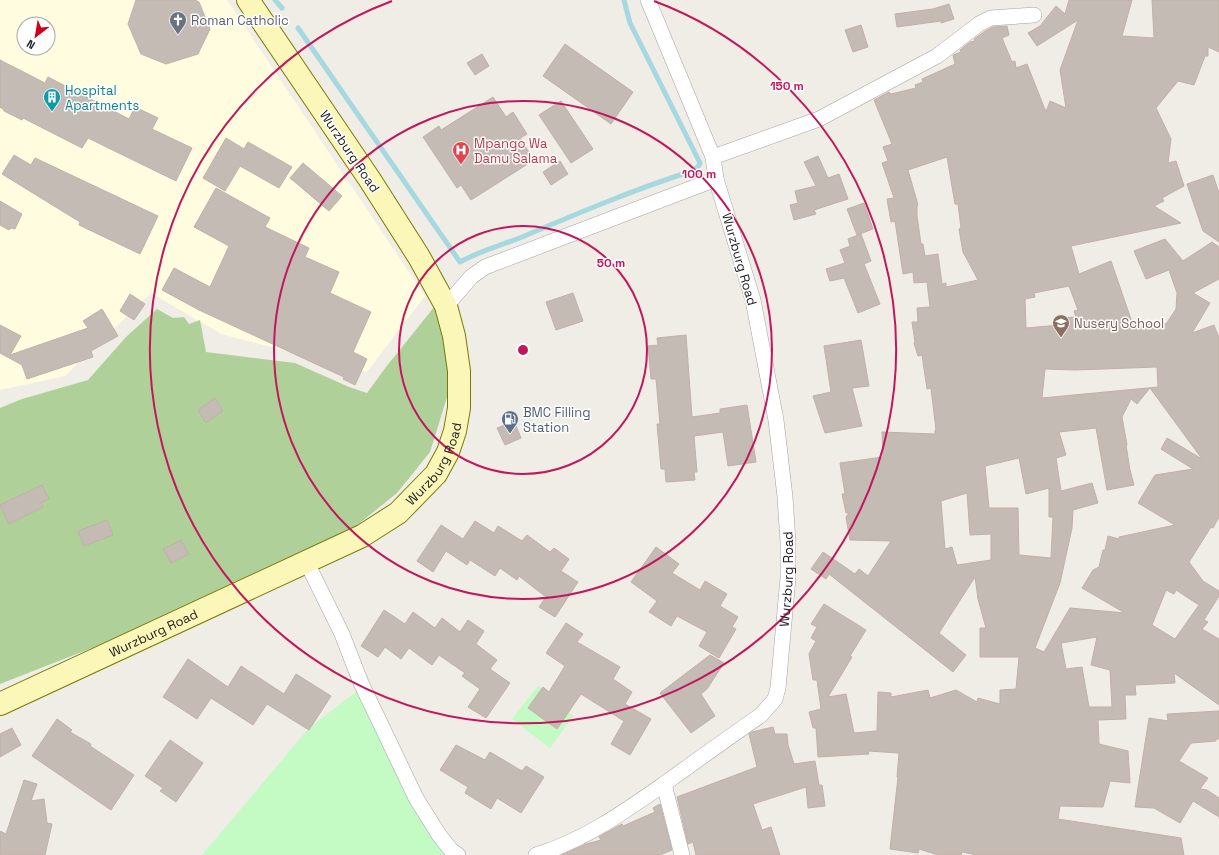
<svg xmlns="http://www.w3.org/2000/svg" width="1219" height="855" font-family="'Space Grotesk',sans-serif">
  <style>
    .education { fill: #fffce0; fill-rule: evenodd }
    .forest { fill: #b0d09a }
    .park { fill: #c4fac3 }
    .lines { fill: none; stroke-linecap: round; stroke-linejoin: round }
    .stream { stroke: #a5d8df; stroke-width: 5 }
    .building { fill: #c5bbb5; stroke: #c2b0a8; fill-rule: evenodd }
    .street-casing { stroke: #a4a4a4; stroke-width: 16 }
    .secondary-casing { stroke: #7a7a03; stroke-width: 24 }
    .street { stroke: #fff; stroke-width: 15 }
    .secondary { stroke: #fbf7b9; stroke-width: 22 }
    .ring { fill: none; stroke: #c2185b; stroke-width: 2 }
    .labels { text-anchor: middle; stroke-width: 3; stroke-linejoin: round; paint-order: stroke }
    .worship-label { font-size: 13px; fill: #5b616d; stroke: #fff; text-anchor: start }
    .culture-label { font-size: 13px; fill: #0d838f; stroke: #fff; text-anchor: start }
    .health-label { font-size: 13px; fill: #be3a42; stroke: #fff; text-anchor: start }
    .street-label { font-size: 13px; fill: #202020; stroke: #fff }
    .education-label { font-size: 13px; fill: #785e54; stroke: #fff; text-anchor: start }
    .service-label { font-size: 13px; fill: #4e5e75; stroke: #fff; text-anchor: start }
    .centre { fill: #c2185b; stroke: #fff; stroke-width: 2 }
    .ring-label { font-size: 12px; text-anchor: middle; font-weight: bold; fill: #c2185b; stroke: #fff; stroke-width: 3; stroke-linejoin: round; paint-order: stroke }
  </style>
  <rect width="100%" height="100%" fill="#f0ece6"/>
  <path class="education" d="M0 0H227L425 296 367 372 221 334 151 293 65 376 0 390ZM24 24H48V48H24Z"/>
  <path class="forest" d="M435 306 453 378 430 452 397 493 340 539 171 617 0 684V408L22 399 88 380 126 337 157 309 173 318 184 317 189 324 200 320 206 352 295 363 349 387 367 393 386 367Z"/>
  <g class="park">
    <path d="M538 686 573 716 550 748 512 719Z"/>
    <path d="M361 688 451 855H202L309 728Z"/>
  </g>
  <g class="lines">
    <g class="stream">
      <path d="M275 0 282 8"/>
      <path d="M298 28 460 262C478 252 498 246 517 239 574 215 630 191 689 172L698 167 700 163 630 23 624 0"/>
    </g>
  </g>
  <g class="building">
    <path d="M136 0H195L199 2 210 29 198 54 166 64 141 54 128 24Z"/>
    <path d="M1069 0H1132L1122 36 1154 38 1152 0H1219V52L1208 47V56H1205L1194 85 1178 81 1156 108 1171 139 1168 163 1176 161 1184 186 1162 198 1164 201 1154 206 1181 223 1071 246 1079 274 1111 261 1134 328 1150 324 1157 328 1161 321 1166 324 1176 309 1177 293 1169 270 1146 279 1134 251 1165 239 1183 261 1212 242 1219 247V279L1193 293 1210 303 1192 333 1214 325 1219 338V517L1213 528 1211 527 1189 562 1203 581 1219 591V596L1204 620 1208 622 1202 629 1219 639V705L1174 673 1175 683 1135 685 1136 695H1125L1126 719 1098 720 1099 744 1128 751 1130 783 1110 781 1103 807 1060 806 1058 819 1181 838 1184 855H977L962 852 961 855H938L919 849 918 853 890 849 898 777H897L899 753 868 751 869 754 818 757 816 728H813L809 712 821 709 817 680H813L809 654 816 641 811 638 817 627 811 624 824 604 866 630 850 656 852 657 828 697 846 694 854 733 877 731 878 692 891 693V697L928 690 930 698 956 690 977 702 978 698 1000 704V690L1016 689 1019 657H980V628H986L978 599 975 577 939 633 966 655 953 672 829 574 826 579 811 569 823 552 855 574 859 569 868 576 891 541 850 540 846 517 849 513H846L842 494H845L840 463 883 457 882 432 935 434V430H936L931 388 927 389 922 355 918 356 914 343 915 342 912 322H918L917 308 930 307 927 282 914 283 913 272 903 274 895 221 891 222 887 199 894 198 882 163 888 161 883 147 892 144 874 100 889 92 891 94 916 88 915 85 923 82 922 79 955 64 953 55 961 52 960 50 970 42 975 41 974 39 984 32 993 27 1007 26 1009 35 1002 38 1012 62 1015 61 1016 68 1027 64 1046 112 1050 101 1066 108 1060 70 1078 20 1037 46 1028 33 1040 26 1056 6 1065 14ZM947 157 955 204H958L961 228 959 229 963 252 978 280 946 287V283L942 284 938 254 925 256 923 244H921L917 216V206L918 205 908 170ZM1069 286 1078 310 1074 311 1076 317 1059 318 1060 325 1026 328 1025 299 1035 297 1034 293ZM1157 367 1158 387 1042 398 1045 369 1075 370ZM1150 388 1202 459 1167 438 1161 449 1193 469 1155 475 1138 503 1175 525 1119 537V539L1108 536 1105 550H1103L1099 567 1093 570 1082 588 1125 613 1070 608 1044 652 1035 648 1060 583 1072 528 1073 510 1098 503 1092 483 1061 491 1056 458 1066 455 1059 432 1096 428 1107 490 1134 485 1130 470 1126 445H1127L1122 417 1131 399 1137 404ZM1019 458 1026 494 1049 488V517H1053L1051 558 1019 555 1018 508H989L985 466ZM967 493 970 535 991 534V560L957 565 952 547 945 549 941 501ZM1166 590 1174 594 1176 590 1199 605 1175 639 1152 625ZM1097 637 1091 665 1110 670 1112 707H1089L1082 667 1066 669 1061 643Z"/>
    <path d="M949 4 954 19 941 23V21L897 27 895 14 933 9Z"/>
    <path d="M861 25 868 47 853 52 845 30Z"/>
    <path d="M565 44 633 92 611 124 543 76Z"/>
    <path d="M482 54 489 66 475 75 467 63Z"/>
    <path d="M0 60 45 83 48 77 129 119 135 107 158 118 152 129 192 148 176 181 88 138 82 148 23 118 22 120 4 111V110L0 107Z"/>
    <path d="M493 97 506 117 513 112 527 134 520 138 534 160 471 200 461 185 457 188 423 137 439 126 441 130Z"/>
    <path d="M561 101 593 149 571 163 539 115Z"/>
    <path d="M226 138 244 149 248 142 292 167 279 188 240 166 225 191 203 178Z"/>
    <path d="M14 155 31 165 35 158 158 216 140 254 79 225 80 222 2 174Z"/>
    <path d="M818 156 828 178 839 174 848 199 814 210 816 214 794 220 790 205 798 203 795 191 816 186 804 162Z"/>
    <path d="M560 161 568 174 551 185 543 172Z"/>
    <path d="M303 163 342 196 329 211 290 178Z"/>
    <path d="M1213 175 1219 193V242L1203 231 1187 184Z"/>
    <path d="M216 188 270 218 265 227 309 248 305 257 339 272 330 293 371 312 353 352 367 359 355 385 343 379 344 377 199 310 162 290 174 268 210 287 229 246 194 227Z"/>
    <path d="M0 201 22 214 15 229 11 228 9 230 0 225Z"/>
    <path d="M864 203 873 229 857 235 847 209Z"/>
    <path d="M861 234 871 261 864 264 880 304 858 313 844 278 830 281 826 269 845 263 840 250 850 246 848 239Z"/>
    <path d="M573 293 583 321 556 330 546 302Z"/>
    <path d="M130 294 145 304 134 320 120 311Z"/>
    <path d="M102 309 118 336 91 351 93 357 27 379 22 365 0 353V325L21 336 10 355 88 328 83 321Z"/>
    <path d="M686 335 692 417 720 413V409L747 405 756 462 728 466 723 432 694 436 697 472H694L695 480 666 482 665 469H661L657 424H660L656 379H651L648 346 658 345 657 338Z"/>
    <path d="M861 340 869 386 852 388 862 426 825 433 813 396 831 392 824 346Z"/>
    <path d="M215 398 223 411 206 423 198 410Z"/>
    <path d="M514 421 521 438 505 445 497 428Z"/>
    <path d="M42 485 49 499 41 503 43 507 9 524 0 505Z"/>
    <path d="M107 520 113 535 84 546 78 531Z"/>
    <path d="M475 521 494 533 498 526 522 541 527 535 550 552 554 548 569 559 561 571 578 582 555 617 539 607 546 597 519 576 517 580 500 568 495 576 470 560 467 565 446 551 433 572 417 561 441 525 463 539Z"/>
    <path d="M181 540 189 554 171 563 163 549Z"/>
    <path d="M656 547 679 564 672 573 700 590 705 581 727 594 720 606 738 617 732 627 736 629 719 658 699 646 707 632 677 616 671 626 649 612 657 601 631 582Z"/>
    <path d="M384 610 405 624 413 612 435 628 442 618 460 632 468 620 484 631 476 644 497 660 490 669 510 683 486 718 468 707 480 689 462 676 465 673 439 655 432 665 409 648 401 659 385 647 378 657 361 646Z"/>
    <path d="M566 623 583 634 577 642 620 667 613 679 632 692 625 704 651 719 630 755 611 744 624 721 581 694 557 729 528 708 543 687 549 692 565 666 546 653Z"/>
    <path d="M710 655 724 663 707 689 701 694 715 716 691 733 660 693Z"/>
    <path d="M188 659 228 687 241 666 284 694 296 674 331 696 309 730 267 704 253 725 211 698 197 719 163 697Z"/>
    <path d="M1219 711V739H1216V741L1191 743 1179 761 1208 778 1200 789 1207 790 1219 798V817L1193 801 1180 823 1154 808 1135 807 1149 718 1168 721 1167 714Z"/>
    <path d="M57 719 72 730 70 732 91 744 90 746 134 775 111 810 32 756Z"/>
    <path d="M773 727 775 734H787L788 745 794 764 815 761 819 785H822L825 806 808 808 806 787 753 804 762 830 771 827 780 855H696L693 842 688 844 677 797 757 767 749 734 752 732Z"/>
    <path d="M12 728 21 745 0 757V734Z"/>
    <path d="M170 740 203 763 176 802 160 791 163 788 145 776Z"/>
    <path d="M456 745 485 760 490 752 522 771 526 766 544 777 521 813 497 798 491 809 465 793 468 787 440 770Z"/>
    <path d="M24 780 37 784 31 801 44 799 47 823 52 824 45 855H0V831L6 834Z"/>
    <path d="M660 804 672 850 660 855H562L586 844 601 840 599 837 618 826 622 824 623 826 655 812 653 808Z"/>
  </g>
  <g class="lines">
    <g class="street-casing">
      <g id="street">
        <path d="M713 157 819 119 937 56 979 24 991 18 1034 15"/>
        <path d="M446 306 471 277 485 267 716 179"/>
        <path d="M306 561 342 634 361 683 416 798 439 835 451 850 458 855"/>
        <path d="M664 784 682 855"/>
        <path id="s1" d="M536 855C583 841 624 812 664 784 696 761 728 738 761 715L775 699 778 688 788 578V542L785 497 776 420 753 300 716 179 713 157 648 0"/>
      </g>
    </g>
    <g class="secondary-casing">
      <g id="secondary">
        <path id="s2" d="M0 704 362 536 398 513 436 474 448 452 455 431 459 408V371L454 336 446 306 419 257 370 180 248 0"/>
      </g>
    </g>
    <use href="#street" class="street"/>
    <use href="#secondary" class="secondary"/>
  </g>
  <g class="ring">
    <circle cx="523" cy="350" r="124"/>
    <circle cx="523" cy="350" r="249"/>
    <path d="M654 1A373 373 0 1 1 392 1"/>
  </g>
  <defs>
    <g id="church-pin" transform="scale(0.9)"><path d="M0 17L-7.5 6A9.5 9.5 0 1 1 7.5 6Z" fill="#6b7280" stroke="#fff"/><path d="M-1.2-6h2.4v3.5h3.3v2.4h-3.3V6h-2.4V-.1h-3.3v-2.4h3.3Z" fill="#fff"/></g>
    <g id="building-pin" transform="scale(0.9)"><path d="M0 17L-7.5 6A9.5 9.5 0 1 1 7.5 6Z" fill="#0f9aa8" stroke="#fff"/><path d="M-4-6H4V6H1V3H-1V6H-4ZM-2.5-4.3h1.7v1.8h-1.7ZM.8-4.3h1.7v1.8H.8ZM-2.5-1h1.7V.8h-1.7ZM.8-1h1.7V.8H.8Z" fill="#fff"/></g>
    <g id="hospital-pin" transform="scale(0.9)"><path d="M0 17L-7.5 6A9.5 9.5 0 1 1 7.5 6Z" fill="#e0444e" stroke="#fff"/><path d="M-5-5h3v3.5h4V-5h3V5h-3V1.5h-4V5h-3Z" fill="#fff"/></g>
    <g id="school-pin" transform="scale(0.9)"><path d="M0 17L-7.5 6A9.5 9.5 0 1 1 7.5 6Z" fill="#8d6e63" stroke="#fff"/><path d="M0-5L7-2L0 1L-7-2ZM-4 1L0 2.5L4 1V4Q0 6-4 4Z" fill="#fff"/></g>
    <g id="fuel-pin" transform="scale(0.9)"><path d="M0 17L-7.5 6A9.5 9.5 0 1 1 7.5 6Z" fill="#5c6f8a" stroke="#fff"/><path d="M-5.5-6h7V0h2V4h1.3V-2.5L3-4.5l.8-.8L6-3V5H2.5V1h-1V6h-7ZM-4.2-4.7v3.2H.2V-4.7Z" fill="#fff"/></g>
  </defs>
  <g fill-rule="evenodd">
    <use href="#church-pin" x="178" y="20"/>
    <use href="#building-pin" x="52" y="97"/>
    <use href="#hospital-pin" x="461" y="150"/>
    <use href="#school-pin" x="1061" y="323"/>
    <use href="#fuel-pin" x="510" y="419"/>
  </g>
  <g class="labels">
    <g class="worship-label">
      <text x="191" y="25">Roman Catholic</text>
    </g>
    <g class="culture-label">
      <text x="65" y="95">Hospital<tspan x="65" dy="15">Apartments</tspan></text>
    </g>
    <g class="health-label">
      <text x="474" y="148">Mpango Wa<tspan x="474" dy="15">Damu Salama</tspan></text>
    </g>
    <g class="street-label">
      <text transform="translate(350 151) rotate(56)" y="5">Wurzburg Road</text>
      <text transform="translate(740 259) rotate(74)" y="5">Wurzburg Road</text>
      <text dy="5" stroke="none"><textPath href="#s2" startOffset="504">Wurzburg Road</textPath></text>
      <text dy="5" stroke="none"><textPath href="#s1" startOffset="408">Wurzburg Road</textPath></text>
      <text dy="5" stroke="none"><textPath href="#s2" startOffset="169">Wurzburg Road</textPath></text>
    </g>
    <g class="education-label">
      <text x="1074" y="328">Nusery School</text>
    </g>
    <g class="service-label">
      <text x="523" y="417">BMC Filling<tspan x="523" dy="15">Station</tspan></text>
    </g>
  </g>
  <circle cx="523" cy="350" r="6" class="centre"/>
  <g class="ring-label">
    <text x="787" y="90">150 m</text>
    <text x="699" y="178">100 m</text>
    <text x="611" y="267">50 m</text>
  </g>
  <g transform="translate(36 36) rotate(211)"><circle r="19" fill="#ffffff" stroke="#a6a6a6"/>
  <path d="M0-3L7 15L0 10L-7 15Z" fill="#cf0017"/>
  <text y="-6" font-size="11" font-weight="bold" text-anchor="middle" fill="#202020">N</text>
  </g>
</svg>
